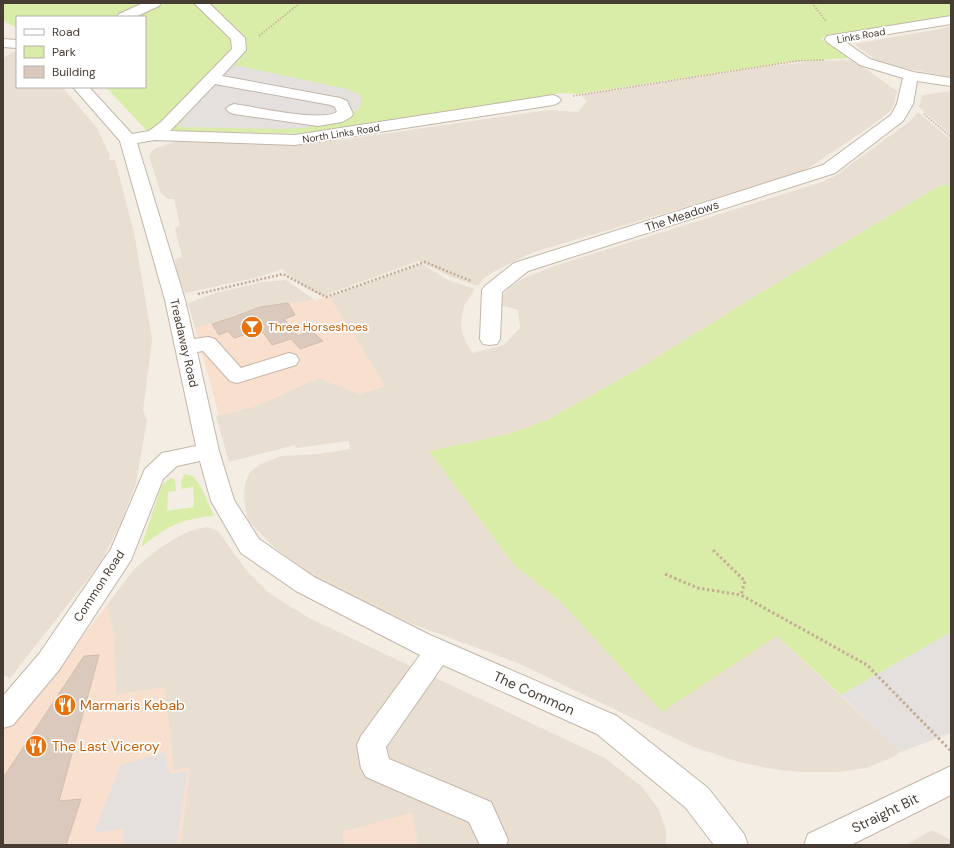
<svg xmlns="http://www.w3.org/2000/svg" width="954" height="848" font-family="'DM Sans',sans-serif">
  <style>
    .residential { fill: #e9ded2 }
    .commercial { fill: #f9dfcd }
    .green { fill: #d9eda9 }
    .parking { fill: #e4e0dd }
    .building { fill: #dac9bc; stroke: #d2bdab }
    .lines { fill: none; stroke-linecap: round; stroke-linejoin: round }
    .minor-casing { stroke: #c3b6a9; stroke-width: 2 }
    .path-far2 { stroke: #c4ac96; stroke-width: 1.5; stroke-dasharray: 1.5 1.5; stroke-linecap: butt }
    .path-far1 { stroke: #c4ac96; stroke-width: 2.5; stroke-dasharray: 2 2; stroke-linecap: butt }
    .path { stroke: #c4ac96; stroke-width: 3; stroke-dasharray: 2.5 2.5; stroke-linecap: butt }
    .minor { fill: #fff; fill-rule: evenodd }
    .labels { text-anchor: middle; stroke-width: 3.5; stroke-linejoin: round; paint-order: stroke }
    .far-street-label { font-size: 10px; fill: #473c33; stroke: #fff }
    .street-label { font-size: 12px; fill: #473c33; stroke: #fff }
    .food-label { font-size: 12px; fill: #c56008; stroke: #fff; text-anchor: start }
    .near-street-label { font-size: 14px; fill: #473c33; stroke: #fff }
    .near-food-label { font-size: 14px; fill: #c56008; stroke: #fff; text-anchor: start }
  </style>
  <rect width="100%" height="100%" fill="#f4ede4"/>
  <g class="residential">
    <path d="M951 27V77L882 64 854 44Z"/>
    <path d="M16 51 17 87H62L97 128 110 156 109 160H115L134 232 152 339 143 411 147 420 136 483 121 523 101 562 10 678 3 675V58Z"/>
    <path d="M853 60 897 91 894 104 890 111 871 126 813 165 799 173 531 253 495 271 484 278 478 286 451 277 419 261 322 296 302 286 282 269 259 277 185 293 177 273 175 259 182 257 175 228 180 225 174 199H168L161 193 149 156 154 149 174 142 265 144 341 140 548 110 578 112 587 101 581 95 771 66 817 61Z"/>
    <path d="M951 91V135L919 107 922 95Z"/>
    <path d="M918 112 951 140V184L939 186 765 290 633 372 547 420 508 434 429 451 514 565 561 602 777 636 901 752 891 758 866 768 838 772H801L772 769 739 762 691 746 518 663 407 622 358 600 311 575 274 547 248 521 244 499 245 483 250 472 261 464 281 456 318 454 350 449 349 441 296 448 295 445 229 462 216 416 256 406 318 378 360 394 385 386 329 297 419 265H424L448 280 475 289 464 306 462 316 461 328 464 338 472 353 504 345 520 328 518 310 500 305 498 301 508 289 522 279 554 266 822 182 835 176 909 122Z"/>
    <path d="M286 280 315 300 260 307 234 317 195 328 188 303 215 293 262 282Z"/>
    <path d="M208 527 218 531 246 570 270 594 311 619 605 758 641 786 658 808 666 830V845H418L412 813 343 832 344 845H180L190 767 173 771 171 740 116 696 113 631 107 605 134 569 161 547 185 533 197 529Z"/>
    <path d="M932 830 951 840V845H906Z"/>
  </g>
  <g class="commercial">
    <path d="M329 297 358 341 374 369 386 386 360 394 318 378 256 406 219 415 195 328 234 317 260 307 315 300Z"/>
    <path d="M107 605 113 631 116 695 165 687 171 740 173 771 190 767 180 845H3V730L42 678 57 670Z"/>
    <path d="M412 813 418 845H344L343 832Z"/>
  </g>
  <g class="green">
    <path d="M3 3H951V16L820 38 850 58 788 62 578 94 560 93 502 105 323 134 146 130 106 87H145V17H17V28L3 20Z"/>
    <path d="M951 184V632L841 695 777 636 662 712 561 602 514 565 429 451 508 434 547 420 633 372 765 290 939 186Z"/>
    <path d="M185 474 193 476 201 487 214 516C180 519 168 526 141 547L162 485 171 478 175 480 176 491 168 492 167 511 194 507 193 487 182 489 181 480Z"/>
  </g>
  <g class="parking">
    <path d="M230 64 347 89 362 96 360 107 350 116 334 123 303 128 276 129 177 127Z"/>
    <path d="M951 632V733L901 752 841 695Z"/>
    <path d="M165 752 169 774 187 771 177 845H123V829L94 833 121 765Z"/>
  </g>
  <g class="building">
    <path d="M288 303 295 315 284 319 298 336 310 330 323 341 300 349 291 339 272 345 263 332 257 335 255 332 234 338 228 331 219 335 212 324 234 317 260 307Z"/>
    <path d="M99 655 59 801 81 799 66 845H3V778L84 656Z"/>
  </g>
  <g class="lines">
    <g class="minor-casing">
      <g id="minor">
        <path d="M143 3H161L159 6 135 17H117L119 14Z"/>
        <path d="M194 3H209L245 38 246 50 222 76 340 98 347 101 353 114 351 117 342 122 318 126 234 114 229 112 226 109 229 106 234 104C256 107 319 122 337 112L335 107 331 105 215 84 170 131 295 135 553 95 558 97 561 100 558 103 553 105 295 145 154 140 137 143 185 300 194 339 208 337 215 339 241 368 289 353 296 355 299 360 296 365 237 383 230 381 203 351 197 352 219 451 234 500 259 539 314 577 430 635 617 716 708 788 744 834 748 845H714L686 808 597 734 443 665 386 747 389 759 491 802 508 840 506 845H480L469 822 366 777 361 768 357 745 361 736 420 655 296 591 241 553 211 501 200 461 177 466 163 479 131 560 59 670 13 725 3 728V696L39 654 111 549 145 469 162 453 196 446 165 300 120 141 73 87H89L132 134 149 131 161 122 232 49 231 39Z"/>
        <path d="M951 16V24L844 41 870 59 913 72 951 78V86L917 81 913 104 903 121 835 173 528 271 502 292 500 339 497 344 490 345 483 344 480 339 482 290 485 286 514 263 823 165 891 115 897 104 903 78 860 65 827 42 825 39 827 36Z"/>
        <path d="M3 39 17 40V48L3 47Z"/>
        <path d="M951 766V795L851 845H804L808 834Z"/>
      </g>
    </g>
    <g class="path-far2">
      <path d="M812 3 826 21"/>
      <path d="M259 36 300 3"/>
      <path d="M573 96 797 61 825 60"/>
      <path d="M924 114 951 137"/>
    </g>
    <path class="path-far1" d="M198 294 283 274 326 297 425 262 471 281"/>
    <g class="path">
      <path d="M713 550 745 581 741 595 867 665 951 751"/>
      <path d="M665 574 698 588 741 595"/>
    </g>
    <use href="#minor" class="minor"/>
  </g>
  <defs>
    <g id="bar-disc" transform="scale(1.15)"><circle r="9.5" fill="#e8710a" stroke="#fff"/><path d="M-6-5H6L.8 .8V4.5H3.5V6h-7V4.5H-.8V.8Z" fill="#fff"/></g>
    <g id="restaurant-disc" transform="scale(1.15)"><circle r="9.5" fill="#e8710a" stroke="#fff"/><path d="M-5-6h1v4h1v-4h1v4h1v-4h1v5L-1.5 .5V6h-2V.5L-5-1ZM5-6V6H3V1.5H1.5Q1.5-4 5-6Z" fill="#fff"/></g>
  </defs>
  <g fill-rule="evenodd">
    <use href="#bar-disc" x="252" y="327"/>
    <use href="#restaurant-disc" x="65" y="705"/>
    <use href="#restaurant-disc" x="36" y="746"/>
  </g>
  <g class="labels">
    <g class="far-street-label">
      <text transform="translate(861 35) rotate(-10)" y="4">Links Road</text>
      <text transform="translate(341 133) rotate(-9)" y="4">North Links Road</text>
    </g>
    <g class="street-label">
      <text transform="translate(682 216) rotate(-18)" y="4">The Meadows</text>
      <text transform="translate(184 343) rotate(77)" y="4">Treadaway Road</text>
      <text transform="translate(99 586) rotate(-57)" y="4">Common Road</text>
    </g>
    <g class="food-label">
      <text x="268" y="331">Three Horseshoes</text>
    </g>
    <g class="near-street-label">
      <text transform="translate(534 693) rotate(24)" y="5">The Common</text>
      <text transform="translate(885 813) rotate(-26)" y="5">Straight Bit</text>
    </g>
    <g class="near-food-label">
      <text x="80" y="710">Marmaris Kebab</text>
      <text x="52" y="751">The Last Viceroy</text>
    </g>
  </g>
  <rect width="954" height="848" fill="none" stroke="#473c33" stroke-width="8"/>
  <rect x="16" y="16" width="130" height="72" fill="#ffffff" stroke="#b5b1ad"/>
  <rect x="24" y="29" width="20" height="6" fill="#ffffff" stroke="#b5b1ad"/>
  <text x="52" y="36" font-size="12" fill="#473c33">Road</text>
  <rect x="24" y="46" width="20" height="12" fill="#d9eda9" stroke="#b5b1ad"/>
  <text x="52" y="56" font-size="12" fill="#473c33">Park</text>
  <rect x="24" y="66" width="20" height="12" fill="#dac9bc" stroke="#b5b1ad"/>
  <text x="52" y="76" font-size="12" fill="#473c33">Building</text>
</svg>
